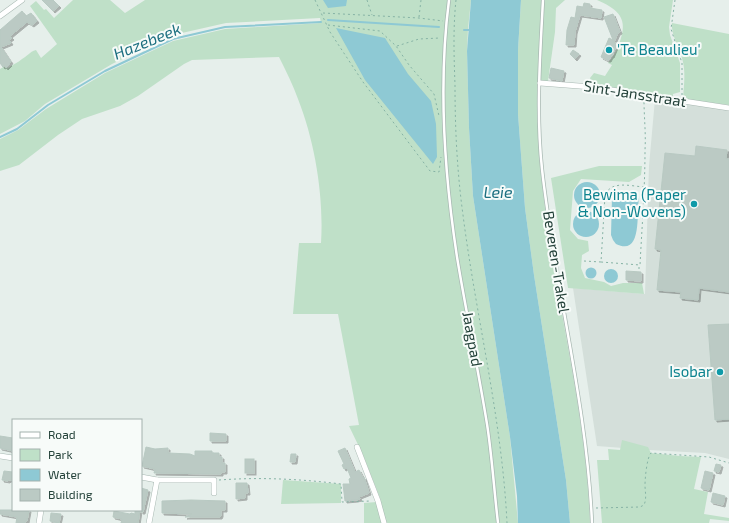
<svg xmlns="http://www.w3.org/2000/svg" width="729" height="523" font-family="'Exo 2',sans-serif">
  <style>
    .built { fill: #d4dfda }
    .green { fill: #bfe0c8 }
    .water { fill: #8ec9d4 }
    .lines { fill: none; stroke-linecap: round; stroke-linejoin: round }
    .stream { stroke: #8ec9d4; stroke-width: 2 }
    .building { fill: #bbcac4; stroke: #b8c9c2; filter: url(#shadow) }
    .lane-casing { stroke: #a8b8b2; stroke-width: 4 }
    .street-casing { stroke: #a8b8b2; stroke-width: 6 }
    .path { stroke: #86b3a5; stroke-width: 1; stroke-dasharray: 2 3; stroke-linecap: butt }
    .lane { stroke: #fff; stroke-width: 2.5 }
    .street { stroke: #fff; stroke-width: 5 }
    .culture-dot { fill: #0f9aa8; stroke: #f7fbf9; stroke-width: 1.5 }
    .labels { text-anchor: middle; stroke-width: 4; stroke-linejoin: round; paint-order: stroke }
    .culture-label { font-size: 15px; fill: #0d838f; stroke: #f7fbf9; text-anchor: end }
    .street-label { font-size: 15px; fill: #24423a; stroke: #f7fbf9 }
    .water-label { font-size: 16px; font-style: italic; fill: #1c6f80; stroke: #f7fbf9 }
  </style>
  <defs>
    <filter id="shadow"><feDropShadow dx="2" dy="2" stdDeviation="0" flood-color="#0004"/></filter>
  </defs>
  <rect width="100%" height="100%" fill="#e6efeb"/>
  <path class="built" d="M655 99 729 110V459L705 453 649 450 597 446 573 288 645 294 649 166Z"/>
  <g class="green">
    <path d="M73 0H110L125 13 145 0H471L468 29 467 51 469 128 473 196 510 437 518 523H386L380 498 363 455 349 426 359 425 338 314H293L299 243H321C324 197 315 142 298 99 293 85 286 71 279 57L192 60 184 64 138 96 120 106 82 119 58 135 19 165 0 171V139L18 130 46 109 105 73 173 41 225 29 321 23 320 18 226 23 173 35 112 64 45 104 25 121 0 134V69L5 66 8 68C13 64 18 63 22 59 28 56 29 52 36 50L41 58 57 44 30 6 36 1 44 10 46 9 54 18Z"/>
    <path d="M521 0H565L556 8 555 32 548 81 537 83C538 117 538 150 542 183 554 297 586 408 590 523H570L566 480 534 275 525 208 518 114V50Z"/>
    <path d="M597 0H673L669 27 670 35 680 63V92L673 94V96H671L593 85 590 78 594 73 605 76 612 65 608 63C615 55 618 48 621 38 628 16 615 8 597 0Z"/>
    <path d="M672 23 729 34V105L683 99C684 85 686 71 682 58 679 46 671 36 672 23Z"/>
    <path d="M599 166H642L641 175 629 182 581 179 573 191 570 230 578 239 588 241 589 251 582 255 581 268 585 278 604 282 611 286 623 283H642L644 294 568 288 551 178Z"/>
    <path d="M622 440 648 447 651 453 680 456 701 457 694 489 708 492 704 514 729 518V521L710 519 709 523H602L597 460H609L608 449 620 450Z"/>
    <path d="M283 480 341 484V503L281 504Z"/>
    <path d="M377 502 382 523H364V503Z"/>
  </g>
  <g class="water">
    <path d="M323 0H347L346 6 328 8Z"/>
    <path d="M471 0H521L518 50V114L525 208 534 275 566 480 570 523H518L517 496 510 437 473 196 469 128 467 51Z"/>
    <path d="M336 28 385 38 408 74 431 101 436 124 437 157 433 164 365 80Z"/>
    <circle cx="587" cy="195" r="13"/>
    <path d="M619 192 623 193 625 197 629 193H634L639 199C636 212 643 257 616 244L613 240 611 235 612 197 615 194Z"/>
    <circle cx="586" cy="224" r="13"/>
    <circle cx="591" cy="273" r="5.5"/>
    <circle cx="611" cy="276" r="7"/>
  </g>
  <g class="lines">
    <g class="stream">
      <path d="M328 20 439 27"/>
      <path d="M464 30H471"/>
      <path d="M0 137 17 129 48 105 105 71 173 39 225 27 321 22"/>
    </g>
  </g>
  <g class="building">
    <path d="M42 0H53L59 6 53 11Z"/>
    <path d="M584 3 590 4V8L602 10 601 18 580 15 575 32 574 45H566L567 30 571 17 575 18 577 6 583 7Z"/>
    <path d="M22 11 26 16 31 13 37 21 32 25 27 22 10 36 12 38 9 40 11 43 1 47 11 62 9 63 10 64 6 68 5 66 3 67 0 63V30Z"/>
    <path d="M613 14 620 32 618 33 614 42 617 44 612 56H611L609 60H607L601 57 609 38 613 40 604 17Z"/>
    <path d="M573 50 579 54 575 59 570 54Z"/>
    <path d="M551 68 564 71 562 81 549 78Z"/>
    <path d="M696 146 727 150 726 159H729V292L699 288 698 300 680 298 681 292 657 290 661 250 655 249 665 153 695 156Z"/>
    <path d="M626 271 641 272V281L626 280Z"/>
    <path d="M729 324V419L715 420 708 325Z"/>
    <path d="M210 433 226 434V441H210Z"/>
    <path d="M0 436 13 438V451L0 448Z"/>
    <path d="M146 447 155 449 168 448V453L190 454 195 456V451H212V453H219V457H222V463H225V472H221V474L154 473 155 469 142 466Z"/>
    <path d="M345 448 355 472 359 470 363 478 364 477 369 493 359 497 360 499 356 500 345 501 343 484H350L349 479 351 478 347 468 344 469 342 465 344 464 338 451Z"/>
    <path d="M291 454H296L295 462H290Z"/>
    <rect x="245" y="459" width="9" height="14"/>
    <path d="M716 464 721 465 719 472 714 471Z"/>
    <path d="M4 471 13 472V480H9L8 481 2 480Z"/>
    <path d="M705 471 713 473 709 490 701 488Z"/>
    <path d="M236 483H247L248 493H245V498L236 499Z"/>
    <path d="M141 488 148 490 143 512H141Z"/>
    <path d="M713 493 725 496 723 505 711 502Z"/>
    <path d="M191 500 225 501V510H221V515L220 517H185L192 514 162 513V501Z"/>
    <path d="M0 510H29L27 521H25V523H16L17 517 0 514Z"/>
    <path d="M135 510H140L138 523H121L122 519 113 517 114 511 130 514 131 513 135 514Z"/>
    <path d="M51 513 61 514 59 523 50 521Z"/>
  </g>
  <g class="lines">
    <g class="lane-casing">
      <g id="lane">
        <path d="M449 0C438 85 444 172 457 257 466 312 478 368 487 424 492 456 494 490 498 523"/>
        <path d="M543 0C540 56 536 113 542 169 555 288 587 404 592 523"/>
      </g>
    </g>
    <g class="street-casing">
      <g id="street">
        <path d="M0 16 22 0"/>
        <path d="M540 83 592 87 729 108"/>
        <path d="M357 447 378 501 384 523"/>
        <path d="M0 456 13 458"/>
        <path d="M141 477 157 480H214V493"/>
        <path d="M39 523 41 510"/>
        <path d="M149 523 157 480"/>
      </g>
    </g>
    <g class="path">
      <path d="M315 0 330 32 363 82 430 171 439 172 441 157"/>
      <path d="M367 0 372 15"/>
      <path d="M456 0C453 28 454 57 455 85 455 128 457 171 463 215 476 317 502 419 507 523"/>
      <path d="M675 0 671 29 682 63V95"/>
      <path d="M323 13 419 18 443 21"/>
      <path d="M419 17 421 0"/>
      <path d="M328 25 380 31 396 46 409 65 434 94 439 116"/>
      <path d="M397 46 419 39 440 38"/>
      <path d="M644 187C630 186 610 180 605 196L601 262 640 265C642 226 645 188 645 150 646 133 644 117 644 100"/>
      <path d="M584 261 601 262"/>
      <path d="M639 269V265"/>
      <path d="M219 480C260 477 301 479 341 484L342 502 371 501"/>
      <path d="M596 508 640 507 644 505C647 498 645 492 645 485 645 478 647 457 651 453L709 457 729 463"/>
    </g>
    <use href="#lane" class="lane"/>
    <use href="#street" class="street"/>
  </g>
  <g class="culture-dot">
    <circle cx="609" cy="50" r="4"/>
    <circle cx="694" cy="204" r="4"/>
    <circle cx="720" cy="372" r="4"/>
  </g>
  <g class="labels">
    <g class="culture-label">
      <text x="617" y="55" text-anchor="start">'Te Beaulieu'</text>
      <text x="686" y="200">Bewima (Paper<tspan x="686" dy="17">&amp; Non-Wovens)</tspan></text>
      <text x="712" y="377">Isobar</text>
    </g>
    <g class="street-label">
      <text transform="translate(635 94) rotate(9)" y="5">Sint-Jansstraat</text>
      <text transform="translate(556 262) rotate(81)" y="5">Beveren-Trakel</text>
      <text transform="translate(472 339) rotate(80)" y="5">Jaagpad</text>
    </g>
    <g class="water-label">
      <text transform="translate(147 41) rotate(-22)" y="6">Hazebeek</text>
      <text x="498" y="198">Leie</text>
    </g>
  </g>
  <rect x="12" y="419" width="130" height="92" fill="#f7fbf9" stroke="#a3b1ad"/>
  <rect x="20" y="432" width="20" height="6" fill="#ffffff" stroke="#a3b1ad"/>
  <text x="48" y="439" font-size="12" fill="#24423a">Road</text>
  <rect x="20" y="449" width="20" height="12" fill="#bfe0c8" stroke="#a3b1ad"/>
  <text x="48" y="459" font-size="12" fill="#24423a">Park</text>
  <rect x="20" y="469" width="20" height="12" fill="#8ec9d4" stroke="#a3b1ad"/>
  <text x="48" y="479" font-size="12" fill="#24423a">Water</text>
  <rect x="20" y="489" width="20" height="12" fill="#bbcac4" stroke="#a3b1ad"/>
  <text x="48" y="499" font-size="12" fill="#24423a">Building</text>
</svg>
